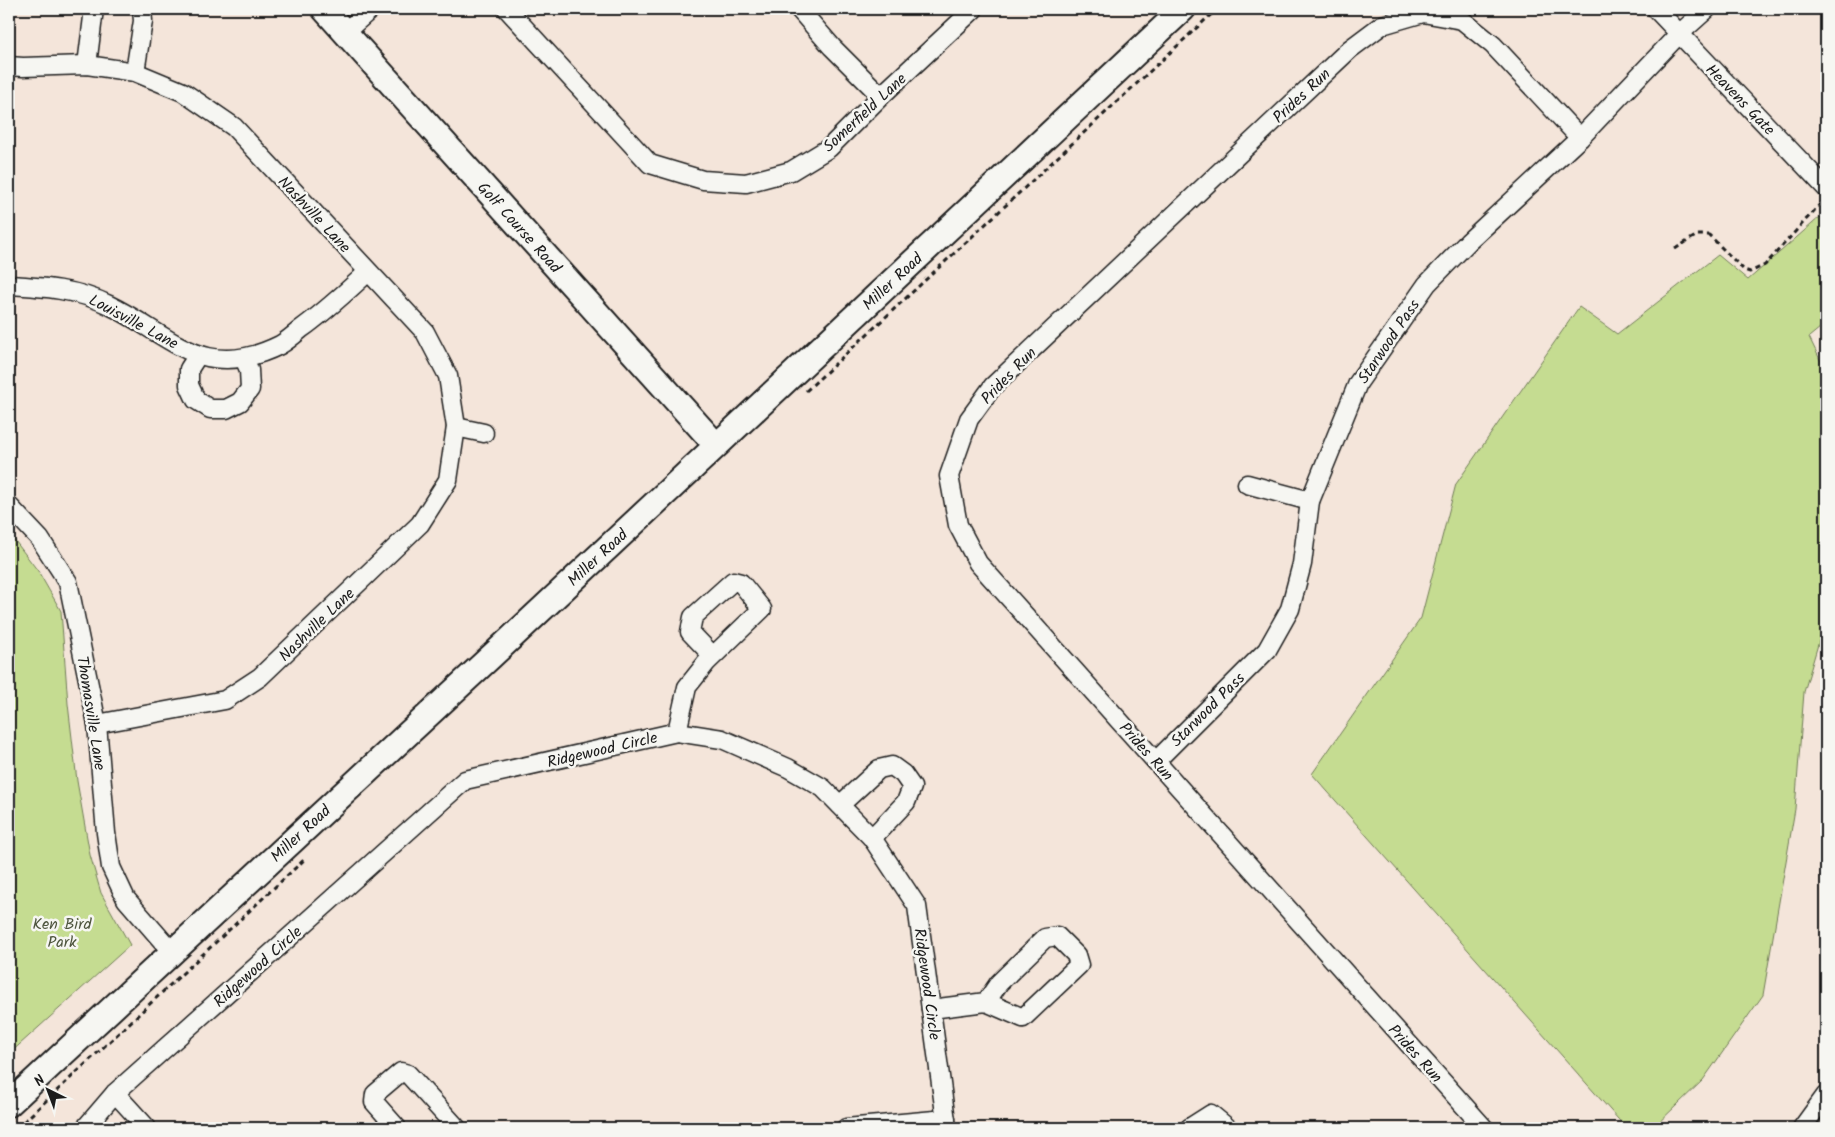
<svg xmlns="http://www.w3.org/2000/svg" width="1835" height="1137" font-family="Kalam,sans-serif">
  <style>
    .green { fill: #c5dc91; stroke: #707c56 }
    .lines { fill: none; stroke-linecap: round; stroke-linejoin: round }
    .street-casing { stroke: #1c1c1c; stroke-width: 21 }
    .secondary-casing { stroke: #1c1c1c; stroke-width: 28 }
    .path { stroke: #1c1c1c; stroke-width: 3; stroke-dasharray: 5 4; stroke-linecap: butt }
    .street { stroke: #f6f6f2; stroke-width: 18 }
    .secondary { stroke: #f6f6f2; stroke-width: 24 }
    .labels { text-anchor: middle; stroke-width: 5; stroke-linejoin: round; paint-order: stroke }
    .street-label { font-size: 16px; fill: #1c1c1c; stroke: #f6f6f2 }
    .park-label { font-size: 16px; fill: #4f563f; stroke: #f6f6f2 }
  </style>
  <rect width="100%" height="100%" fill="#f4e5da"/>
  <filter id="ink" filterUnits="userSpaceOnUse"><feTurbulence type="fractalNoise" baseFrequency=".02" numOctaves="2"/><feDisplacementMap in="SourceGraphic" scale="10" xChannelSelector="R" yChannelSelector="G"/><feConvolveMatrix kernelMatrix="1 2 1 2 8 2 1 2 1" color-interpolation-filters="sRGB"/></filter>
  <g filter="url(#ink)">
    <g class="green">
      <path d="M1820 217 1826 223V323L1809 337 1826 372V617L1804 692 1795 809 1763 995 1703 1080 1653 1128H1626L1312 774 1421 618 1456 484 1579 307 1617 334 1718 255 1748 280Z"/>
      <path d="M9 533 38 571 61 611 68 704 77 781 90 855 101 893 130 945 9 1054Z"/>
    </g>
    <g class="lines">
      <g class="street-casing">
        <g id="street">
          <path d="M507 9 650 164 703 180 746 183 791 171 829 148 881 96 974 9"/>
          <path d="M799 9 832 47 881 96"/>
          <path d="M1656 9 1826 188"/>
          <path d="M345 32 371 9"/>
          <path d="M87 65 94 9"/>
          <path d="M9 66 23 67 87 65 135 72 183 92 234 127 425 332 448 376 456 427 448 480 420 524 260 677 225 700 97 724"/>
          <path d="M135 72 143 21 142 9"/>
          <path d="M9 285C43 287 77 289 109 305 173 336 203 383 280 345 287 341 294 335 301 329 325 312 346 292 368 272"/>
          <path d="M198 355 189 369V385L196 400 210 409H226L240 402 250 389 249 370 244 358"/>
          <path d="M456 427 484 433"/>
          <path d="M1247 484 1310 501"/>
          <path d="M9 506 40 539 68 582 97 724 106 833 111 867 126 899 172 952"/>
          <path d="M677 732 687 687 707 662 762 609 741 583 733 581 693 617 690 632 713 656"/>
          <path d="M1156 761 1267 650 1290 609 1302 564 1310 501 1358 383 1427 284 1468 242 1580 138 1679 34 1707 9"/>
          <path d="M840 805 879 769 892 766 903 774 912 787 906 802 872 838"/>
          <path d="M931 1009 986 1002 1023 1018 1079 965 1076 955 1057 936 1045 938 999 983 986 1002"/>
          <path d="M115 1093 147 1128"/>
          <path d="M85 1128 115 1093 465 780 677 732 722 739 788 768 823 788 872 838 917 906 947 1128"/>
          <path d="M397 1128 374 1102 375 1094 401 1072 408 1074 457 1128"/>
          <path d="M846 1128 946 1119"/>
          <path d="M1189 1128 1211 1114 1228 1128"/>
          <path d="M1484 1128 978 563 958 525 949 476 969 419 993 386 1350 49 1382 25 1423 13 1462 20 1493 45 1580 138"/>
          <path d="M1802 1128 1826 1095"/>
        </g>
      </g>
      <g class="secondary-casing">
        <g id="secondary">
          <path d="M324 9 716 445"/>
          <path d="M9 1104 510 639 1183 9"/>
        </g>
      </g>
      <g class="path">
        <path d="M1675 249 1697 235H1709L1744 270 1750 272 1765 265 1822 202"/>
        <path d="M806 391 1217 9"/>
        <path d="M17 1128 306 858"/>
      </g>
      <use href="#street" class="street"/>
      <use href="#secondary" class="secondary"/>
    </g>
  </g>
  <g class="labels">
    <g class="street-label">
      <text transform="translate(1301 95) rotate(-43)" y="6">Prides Run</text>
      <text transform="translate(1741 99) rotate(46)" y="6">Heavens Gate</text>
      <text transform="translate(864 112) rotate(-43)" y="6">Somerfield Lane</text>
      <text transform="translate(315 214) rotate(47)" y="6">Nashville Lane</text>
      <text transform="translate(520 227) rotate(48)" y="6">Golf Course Road</text>
      <text transform="translate(892 281) rotate(-43)" y="6">Miller Road</text>
      <text transform="translate(134 321) rotate(28)" y="6">Louisville Lane</text>
      <text transform="translate(1388 341) rotate(-56)" y="6">Starwood Pass</text>
      <text transform="translate(1008 375) rotate(-46)" y="6">Prides Run</text>
      <text transform="translate(597 557) rotate(-43)" y="6">Miller Road</text>
      <text transform="translate(316 624) rotate(-44)" y="6">Nashville Lane</text>
      <text transform="translate(1207 709) rotate(-45)" y="6">Starwood Pass</text>
      <text transform="translate(92 713) rotate(81)" y="6">Thomasville Lane</text>
      <text transform="translate(602 749) rotate(-13)" y="6">Ridgewood Circle</text>
      <text transform="translate(1147 751) rotate(48)" y="6">Prides Run</text>
      <text transform="translate(300 833) rotate(-43)" y="6">Miller Road</text>
      <text transform="translate(257 966) rotate(-42)" y="6">Ridgewood Circle</text>
      <text transform="translate(928 984) rotate(82)" y="6">Ridgewood Circle</text>
      <text transform="translate(1416 1053) rotate(48)" y="6">Prides Run</text>
    </g>
    <g class="park-label">
      <text x="62" y="929">Ken Bird<tspan x="62" dy="18">Park</tspan></text>
    </g>
  </g>
  <rect width="1835" height="1137" fill="none" stroke="#f6f6f2" stroke-width="30"/>
  <rect x="15" y="15" width="1805" height="1107" fill="none" stroke="#1c1c1c" stroke-width="2" filter="url(#ink)"/>
  <g transform="translate(48 1090) rotate(318)" stroke="#f6f6f2" stroke-width="4" paint-order="stroke">
  <path d="M0-4L9 19L0 12L-9 19Z" fill="#1c1c1c"/>
  <text y="-8" font-size="14" font-weight="bold" text-anchor="middle" fill="#1c1c1c">N</text>
  </g>
</svg>
